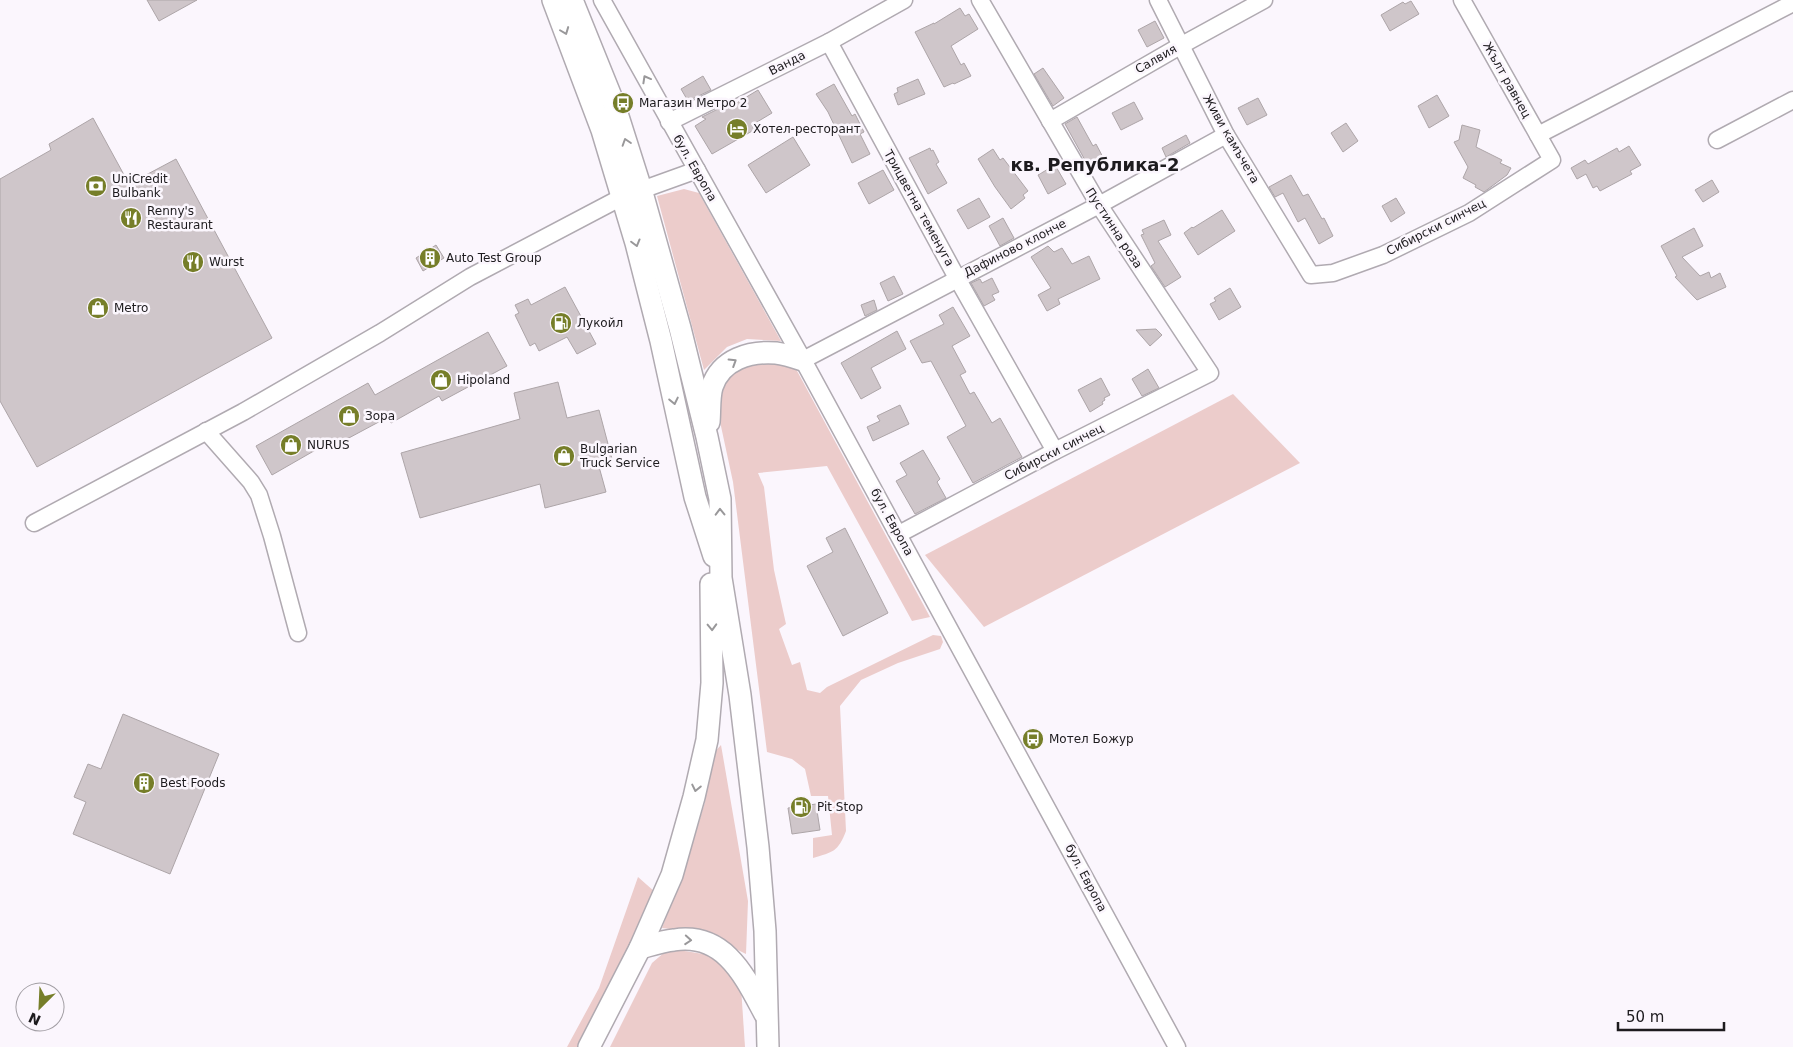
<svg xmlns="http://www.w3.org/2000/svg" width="1793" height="1047" font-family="'DejaVu Sans',sans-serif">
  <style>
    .green { fill: #eccccb }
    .building { fill: #cfc6ca; stroke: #ada5a8 }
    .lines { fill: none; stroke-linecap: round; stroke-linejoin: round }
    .minor-casing { stroke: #b0aab1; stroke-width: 19 }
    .major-casing { stroke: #b0aab1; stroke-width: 24 }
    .minor { stroke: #fff; stroke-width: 16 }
    .major { stroke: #fff; stroke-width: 21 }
    .oneway { stroke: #99989a }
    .labels { text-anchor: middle; stroke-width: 5; stroke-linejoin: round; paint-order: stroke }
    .street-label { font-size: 12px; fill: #1d1b1e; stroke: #fbf6fd }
    .poi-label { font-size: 12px; fill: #1d1b1e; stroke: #fbf6fd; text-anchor: start }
    .district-label { font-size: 18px; font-weight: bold; fill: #1d1b1e; stroke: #fbf6fd }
  </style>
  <rect width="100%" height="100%" fill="#fbf6fd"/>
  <g class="green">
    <path d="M684 189 699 193 781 341 747 339 727 347 704 370 657 196Z"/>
    <path d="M767 361 796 369 930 617 912 621 827 466 758 473 764 487 774 570 786 624 779 629 792 665 800 662 807 690 820 693 827 687 933 635 941 636 943 642 940 649 898 663 861 680 840 706 846 831C838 852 833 852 813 858V838L832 835 828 796H811L805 769 792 759 767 752 733 482 716 403 724 381 744 365Z"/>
    <path d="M1233 394 1300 463 984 627 925 555Z"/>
    <path d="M721 745 748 901 746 954C716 939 695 932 662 928L686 865 705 802 712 755Z"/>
    <path d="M638 877 655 892 581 1047H567L599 988Z"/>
    <path d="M666 951H685L703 954 723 962 741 987 745 1047H610L652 963Z"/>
  </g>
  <g class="building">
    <path d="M147 0H197L159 21Z"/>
    <path d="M1411 1 1419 14 1390 31 1381 15 1403 2 1405 4Z"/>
    <path d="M960 8 965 16 969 14 978 29 951 46 961 65 964 63 971 76 954 84 953 83 944 87 915 32 934 23V24Z"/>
    <path d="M1155 21 1164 38 1147 47 1138 30Z"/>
    <path d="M1043 68 1064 98 1053 106 1034 74Z"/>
    <path d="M703 76 711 90 688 101 681 89Z"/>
    <path d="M918 79 925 94 898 105 894 94 898 92 897 88Z"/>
    <path d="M834 84 852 116 855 114 864 132 860 134 870 154 852 163 828 112 816 94Z"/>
    <path d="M758 90 772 113 752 125 754 130 712 154 695 126 706 119 702 117 728 104 730 107Z"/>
    <path d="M1437 95 1449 116 1429 128 1418 106Z"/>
    <path d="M1258 98 1267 115 1247 125 1238 108Z"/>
    <path d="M1134 102 1143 119 1121 130 1112 113Z"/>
    <path d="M1077 117 1093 146 1096 144 1106 163 1091 171 1065 124Z"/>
    <path d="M93 118 129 184 176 159 272 338 37 467 0 401V179L51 150 49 144Z"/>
    <path d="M1346 123 1358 141 1343 152 1331 133Z"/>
    <path d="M1462 125 1480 130 1476 147 1502 160 1500 163 1511 168 1507 175 1484 192 1475 187 1476 185 1463 178 1468 167 1454 142 1459 140Z"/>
    <path d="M1186 135 1190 143 1166 157 1162 148Z"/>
    <path d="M793 137 810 165 766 193 748 165Z"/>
    <path d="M1629 146 1641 165 1630 171 1632 174 1600 191 1597 186 1593 188 1586 174 1577 179 1571 168 1585 160 1588 164 1617 148 1619 152Z"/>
    <path d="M930 148 931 151 933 150 939 162 936 164 947 183 928 194 909 158Z"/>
    <path d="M993 149 1000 160 1003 158 1028 191 1023 195 1025 198 1011 209 995 187 978 159Z"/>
    <path d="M1055 165 1066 184 1048 194 1038 175Z"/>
    <path d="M883 170 894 190 869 204 858 183Z"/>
    <path d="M1291 175 1303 196 1308 194 1322 219 1324 218 1333 236 1319 244 1305 218 1298 222 1283 193 1275 197 1269 187Z"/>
    <path d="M1712 180 1719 192 1703 202 1695 190Z"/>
    <path d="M979 198 990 217 968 229 957 210Z"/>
    <path d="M1396 198 1405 213 1391 222 1382 206Z"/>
    <path d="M1222 210 1235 231 1198 255 1184 233 1192 227 1193 228Z"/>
    <path d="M1003 218 1014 238 1000 246 989 226Z"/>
    <path d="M1164 220 1171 235 1158 241 1181 277 1165 287 1151 266 1155 263 1141 235 1144 234 1142 230Z"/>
    <path d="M1694 228 1703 246 1682 257 1700 276 1709 272 1711 278 1720 273 1726 287 1697 300 1675 277 1677 276 1661 246Z"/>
    <path d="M436 245 444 258 423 271 416 258Z"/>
    <path d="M1048 246 1054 252 1062 248 1072 264 1089 256 1100 279 1058 299 1060 304 1047 311 1038 295 1051 288 1031 257Z"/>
    <path d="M894 276 903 294 888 301 880 283Z"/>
    <path d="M992 278 999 292 992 295 995 300 984 306 971 283 980 279 982 283Z"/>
    <path d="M565 287 596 344 577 354 567 337 539 351 535 343 530 346 515 315 519 313 515 305 528 299 531 305Z"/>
    <path d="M1230 288 1241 307 1219 320 1210 304 1216 301 1214 298Z"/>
    <path d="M874 300 877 310 865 316 861 305Z"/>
    <path d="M953 307 970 336 952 346 966 372 960 375 970 394 974 392 992 423 1000 418 1022 457 973 483 947 437 966 426 931 361 922 363 910 341 944 324 939 315Z"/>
    <path d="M1156 329 1162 335 1150 346 1136 330Z"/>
    <path d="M897 331 906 349 871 368 881 388 861 399 841 363Z"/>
    <path d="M488 332 507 366 442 401 439 396 391 423 388 417 332 447 326 444 272 475 256 446 368 383 375 395Z"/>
    <path d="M1148 369 1159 388 1142 396 1132 379Z"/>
    <path d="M1101 378 1110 395 1104 398 1105 400 1102 402 1103 404 1090 412 1078 390Z"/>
    <path d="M558 382 567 418 599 410 612 459 598 463 606 492 545 508 540 484 420 518 401 453 520 419 514 393Z"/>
    <path d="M900 405 909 424 873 441 867 427 880 421 877 416Z"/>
    <path d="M923 450 940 479 937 482 946 498 915 514 896 481 907 475 900 463Z"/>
    <path d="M845 528 888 613 843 636 807 566 833 552 826 538Z"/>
    <path d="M123 714 219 754 170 874 73 834 86 802 74 797 88 764 101 769Z"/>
    <path d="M816 804 820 830 792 834 788 808Z"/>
  </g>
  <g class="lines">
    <g class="minor-casing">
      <g id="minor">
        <path d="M602 0 803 360 1177 1047"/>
        <path d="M1158 0 1226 135 1311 275 1333 273 1383 255 1469 213 1552 160 1462 0"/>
        <path d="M829 42 957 278 1055 451"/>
        <path d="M1050 121 1180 46 1264 0"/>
        <path d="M669 122 829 42 904 0"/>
        <path d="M1538 135 1793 3"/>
        <path d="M1717 140 1793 100"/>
        <path d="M803 360 1099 205 1226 135"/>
        <path d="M206 431 251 482 259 495 272 536 298 633"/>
        <path d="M34 523 243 412 380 333 470 277 622 197 697 170"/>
        <path d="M899 534 1055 451 1210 373 1099 205 980 0"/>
      </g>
    </g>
    <g class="major-casing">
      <g id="major">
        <path d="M553 0 602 130 636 243 661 341 695 497 714 556"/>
        <path d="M572 0 614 104 641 189 680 328 707 437 720 499 721 578 740 695 758 847 765 931 768 1047"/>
        <path d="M709 422C710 411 709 397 712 387 721 359 750 351 776 353 785 354 794 357 803 360"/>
        <path d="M640 948C651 945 663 941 674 940 725 932 745 977 765 1014"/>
        <path d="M589 1047 640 948 672 875 694 797 707 740 712 683 711 584"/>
      </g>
    </g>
    <use href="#minor" class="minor"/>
    <use href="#major" class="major"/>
  </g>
  <defs><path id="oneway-chevron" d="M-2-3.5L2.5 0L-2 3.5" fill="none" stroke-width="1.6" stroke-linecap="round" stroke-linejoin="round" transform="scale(1.25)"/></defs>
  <g class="oneway">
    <use href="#oneway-chevron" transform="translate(565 31) rotate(69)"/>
    <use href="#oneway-chevron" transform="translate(646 79) rotate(-119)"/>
    <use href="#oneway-chevron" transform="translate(626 142) rotate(-108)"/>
    <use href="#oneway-chevron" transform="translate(636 243) rotate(75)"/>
    <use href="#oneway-chevron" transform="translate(733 362) rotate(-32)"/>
    <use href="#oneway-chevron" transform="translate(674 401) rotate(78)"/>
    <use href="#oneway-chevron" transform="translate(720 512) rotate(-91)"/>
    <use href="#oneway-chevron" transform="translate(712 627) rotate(88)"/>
    <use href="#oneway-chevron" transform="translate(696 788) rotate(102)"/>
    <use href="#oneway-chevron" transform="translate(688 940) rotate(4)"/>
  </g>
  <defs>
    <g id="bus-disc" transform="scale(1.125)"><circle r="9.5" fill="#767e29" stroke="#fbf6fd"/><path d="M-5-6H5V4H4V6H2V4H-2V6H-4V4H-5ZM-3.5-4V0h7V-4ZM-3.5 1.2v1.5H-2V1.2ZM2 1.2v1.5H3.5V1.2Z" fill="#fff"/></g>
    <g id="hotel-disc" transform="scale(1.125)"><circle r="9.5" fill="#767e29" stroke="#fbf6fd"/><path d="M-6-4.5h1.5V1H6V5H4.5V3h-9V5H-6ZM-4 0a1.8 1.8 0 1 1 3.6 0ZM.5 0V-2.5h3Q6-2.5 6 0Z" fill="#fff"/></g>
    <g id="bank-disc" transform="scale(1.125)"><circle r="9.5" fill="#767e29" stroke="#fbf6fd"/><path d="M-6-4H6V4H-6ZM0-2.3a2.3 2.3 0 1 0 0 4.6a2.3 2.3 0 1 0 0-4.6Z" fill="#fff"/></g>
    <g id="restaurant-disc" transform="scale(1.125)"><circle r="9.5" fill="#767e29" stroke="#fbf6fd"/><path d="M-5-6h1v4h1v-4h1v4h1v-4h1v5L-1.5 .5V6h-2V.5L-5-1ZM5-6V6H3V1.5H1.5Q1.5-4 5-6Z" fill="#fff"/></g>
    <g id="building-disc" transform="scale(1.125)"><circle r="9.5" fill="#767e29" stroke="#fbf6fd"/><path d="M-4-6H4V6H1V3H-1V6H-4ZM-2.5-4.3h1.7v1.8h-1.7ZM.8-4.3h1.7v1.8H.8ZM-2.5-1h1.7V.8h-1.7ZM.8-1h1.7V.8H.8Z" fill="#fff"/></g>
    <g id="shop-disc" transform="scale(1.125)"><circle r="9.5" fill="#767e29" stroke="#fbf6fd"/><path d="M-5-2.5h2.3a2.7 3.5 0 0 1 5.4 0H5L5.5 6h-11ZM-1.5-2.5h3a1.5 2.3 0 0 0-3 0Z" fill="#fff"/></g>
    <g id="fuel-disc" transform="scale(1.125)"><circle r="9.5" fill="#767e29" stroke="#fbf6fd"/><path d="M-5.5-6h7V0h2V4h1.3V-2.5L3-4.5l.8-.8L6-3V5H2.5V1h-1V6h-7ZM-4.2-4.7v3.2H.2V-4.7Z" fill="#fff"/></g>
  </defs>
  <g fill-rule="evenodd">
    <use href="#bus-disc" x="623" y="103"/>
    <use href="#hotel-disc" x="737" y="129"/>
    <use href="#bank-disc" x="96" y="186"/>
    <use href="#restaurant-disc" x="131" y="218"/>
    <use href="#building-disc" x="430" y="258"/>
    <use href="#restaurant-disc" x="193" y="262"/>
    <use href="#shop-disc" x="98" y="308"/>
    <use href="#fuel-disc" x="561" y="323"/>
    <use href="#shop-disc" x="441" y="380"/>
    <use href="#shop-disc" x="349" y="416"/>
    <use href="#shop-disc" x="291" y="445"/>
    <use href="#shop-disc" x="564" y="456"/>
    <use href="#bus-disc" x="1033" y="739"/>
    <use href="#building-disc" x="144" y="783"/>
    <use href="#fuel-disc" x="801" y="807"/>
  </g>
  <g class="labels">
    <g class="street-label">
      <text transform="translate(1156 59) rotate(-30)" y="4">Салвия</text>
      <text transform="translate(787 63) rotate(-27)" y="4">Ванда</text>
      <text transform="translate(1507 80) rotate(61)" y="4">Жълт равнец</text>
      <text transform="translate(1231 139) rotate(60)" y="4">Живи камъчета</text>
      <text transform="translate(695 168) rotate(60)" y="4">бул. Европа</text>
      <text transform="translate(919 208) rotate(61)" y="4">Трицветна теменуга</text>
      <text transform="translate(1436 227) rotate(-27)" y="4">Сибирски синчец</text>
      <text transform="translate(1114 228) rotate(57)" y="4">Пустинна роза</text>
      <text transform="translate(1015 248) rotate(-27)" y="4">Дафиново клонче</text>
      <text transform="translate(1054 452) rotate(-27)" y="4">Сибирски синчец</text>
      <text transform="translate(892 522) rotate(61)" y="4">бул. Европа</text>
      <text transform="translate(1086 878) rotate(62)" y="4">бул. Европа</text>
    </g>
    <g class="poi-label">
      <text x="639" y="107">Магазин Метро 2</text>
      <text x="753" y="133">Хотел-ресторант</text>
      <text x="112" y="183">UniCredit<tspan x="112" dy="14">Bulbank</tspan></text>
      <text x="147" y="215">Renny's<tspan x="147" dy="14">Restaurant</tspan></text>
      <text x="446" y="262">Auto Test Group</text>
      <text x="209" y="266">Wurst</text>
      <text x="114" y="312">Metro</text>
      <text x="577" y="327">Лукойл</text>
      <text x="457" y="384">Hipoland</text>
      <text x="365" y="420">Зора</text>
      <text x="307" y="449">NURUS</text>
      <text x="580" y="453">Bulgarian<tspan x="580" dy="14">Truck Service</tspan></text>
      <text x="1049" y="743">Мотел Божур</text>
      <text x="160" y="787">Best Foods</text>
      <text x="817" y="811">Pit Stop</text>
    </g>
    <g class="district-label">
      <text x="1095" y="171">кв. Република-2</text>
    </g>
  </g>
  <g transform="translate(40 1007) rotate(204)"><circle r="24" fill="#fbf6fd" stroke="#a29ea4"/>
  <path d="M0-4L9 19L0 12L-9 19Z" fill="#767e29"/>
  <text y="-8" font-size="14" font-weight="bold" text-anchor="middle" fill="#1d1b1e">N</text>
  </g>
  <path d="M1618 1022v8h106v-8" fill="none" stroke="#1d1b1e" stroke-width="2.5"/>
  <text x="1626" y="1022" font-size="15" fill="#1d1b1e" stroke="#fbf6fd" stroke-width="4" paint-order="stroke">50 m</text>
</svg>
